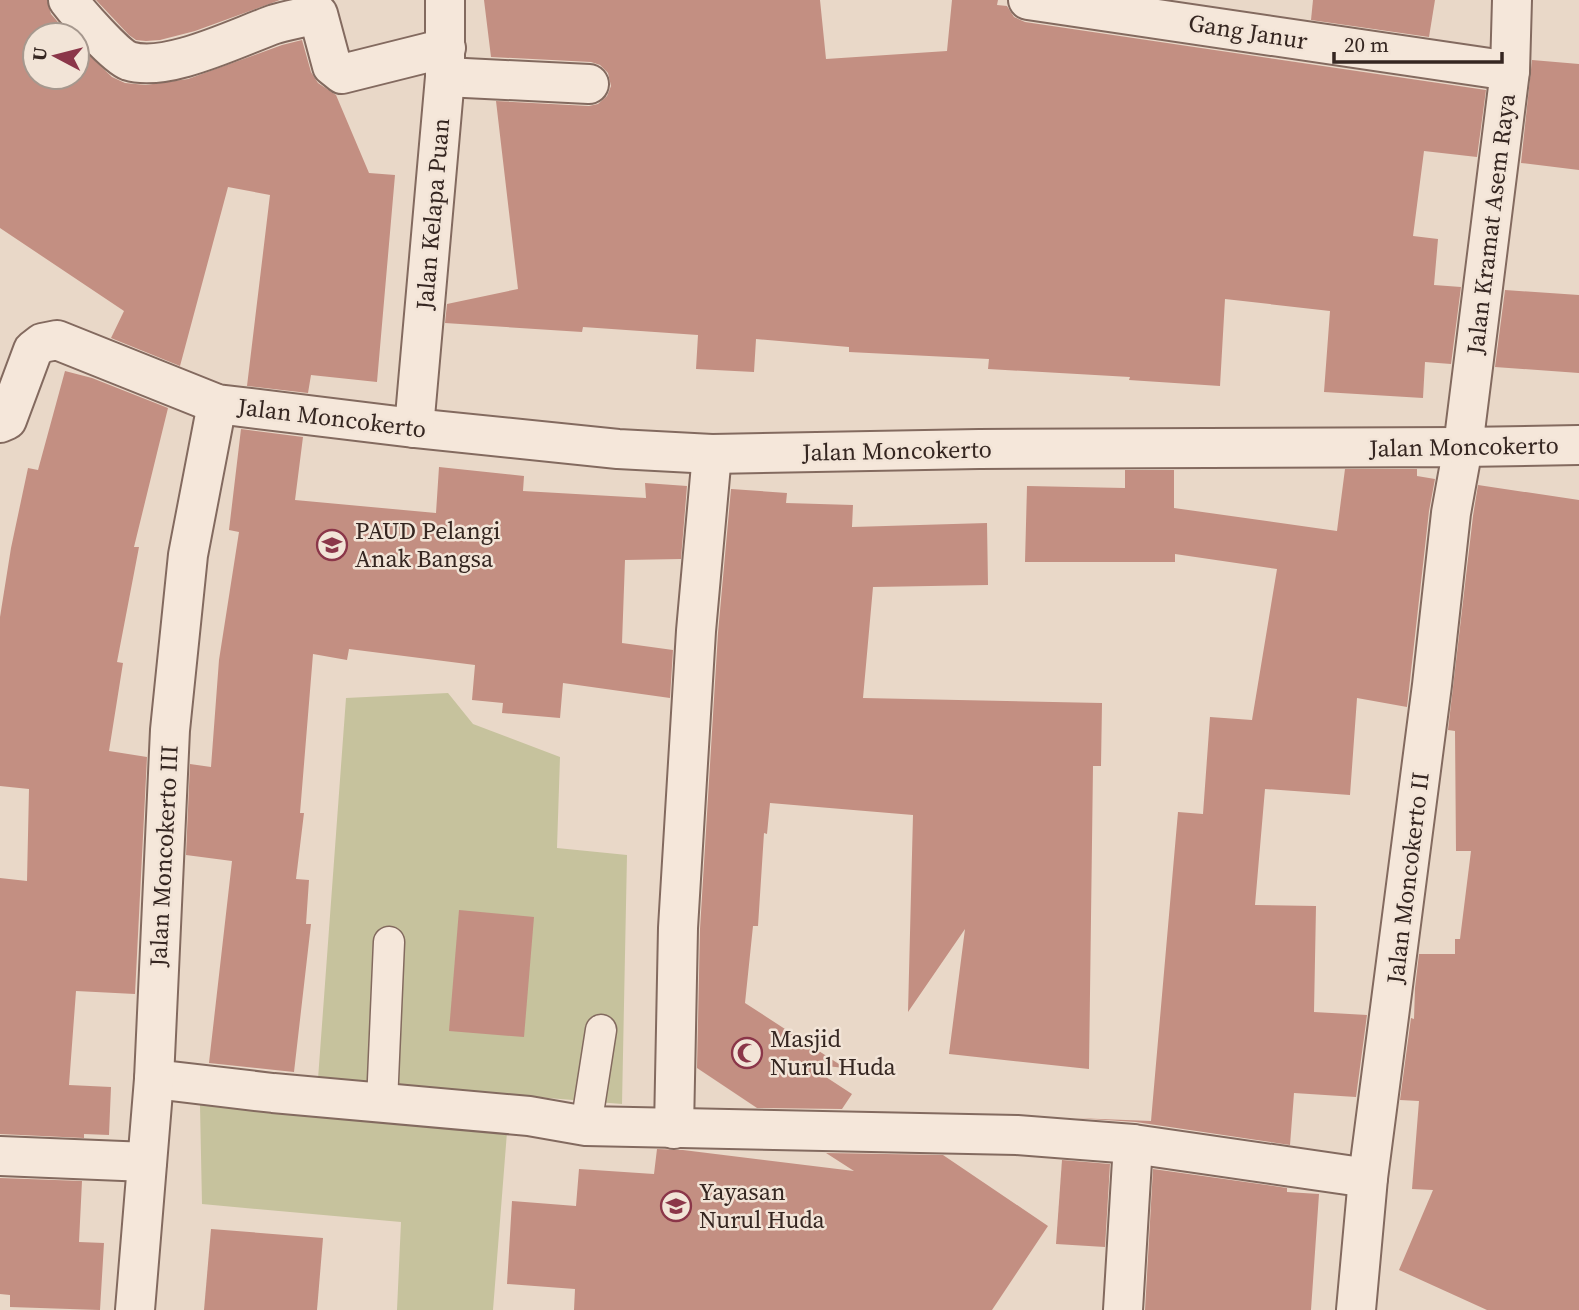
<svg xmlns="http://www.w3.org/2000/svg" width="1579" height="1310" font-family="'Source Serif 4',serif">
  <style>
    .green { fill: #c6c29d }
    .building { fill: #c38f82 }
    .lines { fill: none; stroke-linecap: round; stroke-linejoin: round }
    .service-casing { stroke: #836a5f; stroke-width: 33 }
    .minor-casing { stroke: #836a5f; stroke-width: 42 }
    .tertiary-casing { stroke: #836a5f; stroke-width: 42 }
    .service { stroke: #f5e7da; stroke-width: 30 }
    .minor { stroke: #f5e7da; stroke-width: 38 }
    .tertiary { stroke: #f5e7da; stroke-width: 38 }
    .labels { text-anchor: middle; stroke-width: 5; stroke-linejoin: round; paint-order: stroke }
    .street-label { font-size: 24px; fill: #352621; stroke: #f2e4d7 }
    .poi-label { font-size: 24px; fill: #352621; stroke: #f2e4d7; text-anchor: start }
  </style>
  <rect width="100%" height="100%" fill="#e9d8c8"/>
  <g class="green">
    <path d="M448 693 473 724 560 757 557 848 627 855 622 1104 318 1079 346 698Z"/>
    <path d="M200 1105 507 1132 493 1310H397L401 1222 202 1204Z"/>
  </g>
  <g class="building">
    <path d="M0 0H47L51 14 69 35H35V77H77V44L112 77 125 83 146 85 188 79 282 45 302 40 311 72 318 83 336 95 369 173 395 175 377 382 311 375 308 393 247 386 270 195 228 187 180 366 111 338 124 311 0 228Z"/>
    <path d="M96 0H280L195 31 160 40 146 41 136 40 129 35Z"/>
    <path d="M484 0H820L826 59 947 51 952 0H998L997 5 1007 6 1014 17 1025 22 1486 90 1477 157 1424 151 1413 236 1438 239 1434 285 1461 287 1451 364 1425 362 1423 398 1324 392 1330 311 1225 299 1220 386 1129 380 1130 377 988 369 989 359 849 352V347L756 339 754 372 696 369 698 335 583 327 582 332 445 323 447 304 518 289 496 101 589 106 598 104 607 96 611 86 608 73 600 65 591 62 491 57Z"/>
    <path d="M1313 0H1435L1429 37 1311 20Z"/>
    <path d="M1532 60 1579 64V170L1521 163Z"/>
    <path d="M1505 290 1579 295V373L1495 367Z"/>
    <path d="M65 371 92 378 168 408 134 547H139L117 662 123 663 109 751 147 757 135 994 76 991 69 1085 111 1087 109 1135 84 1134V1138L0 1134V878L27 881 29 789 0 786V617L11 548 28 468 38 470Z"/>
    <path d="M241 429 303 437 295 500 436 513 439 467 524 476 523 491 646 498 645 483 687 486 681 559 625 560 622 643 673 650 670 698 563 683 560 718 502 713 503 703 472 700 475 665 349 649 347 660 313 654 300 813H304L296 879 309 880 306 924H311L294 1072 209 1063 232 861 186 855 190 764 211 767 219 660 239 532 229 530Z"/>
    <path d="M1345 469H1417V476L1435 479 1429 511 1407 707 1357 698 1350 795 1265 789 1255 905 1316 906 1314 1012 1367 1015 1356 1097 1294 1093 1290 1145 1136 1122 1075 1118 1151 1121 1178 812 1203 814 1210 717 1252 720 1277 569 1175 554V562H1025L1027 486 1125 488V470H1174V508L1337 531Z"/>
    <path d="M1478 485 1579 500V1310H1487L1399 1270 1433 1190 1412 1189 1419 1101 1400 1100 1411 1018 1414 1019 1415 988 1419 954H1455V939H1460L1471 851H1456L1455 731 1448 730 1473 516Z"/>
    <path d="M731 489 787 493 786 503 853 505 852 527 987 523 988 585 873 587 863 698 1102 703 1101 766H1093L1089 1069 949 1054 965 929 908 1012 913 815 770 803 767 834 764 833 758 926H753L745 1003 845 1068 806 1064 852 1094 842 1109 757 1108 697 1068 700 929 718 633Z"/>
    <path d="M459 910 534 917 524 1037 449 1031Z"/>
    <path d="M657 1149 683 1150 854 1171 826 1153 943 1155 1048 1226 992 1310H574L575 1289 507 1284 512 1201 576 1206 579 1169 654 1174Z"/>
    <path d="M1062 1160 1110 1164 1105 1247 1056 1244Z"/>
    <path d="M1153 1169 1287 1188V1192L1319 1194 1311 1310H1145Z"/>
    <path d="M0 1178 82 1181 79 1242 104 1243 100 1310 10 1307V1295L0 1294Z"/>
    <path d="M211 1229 323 1238 317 1310H204Z"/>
  </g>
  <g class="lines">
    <g class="service-casing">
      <g id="service">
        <path d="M382 1103 389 942"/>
        <path d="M586 1126 601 1030"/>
      </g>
    </g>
    <g class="minor-casing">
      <g id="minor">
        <path d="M68 0C78 13 115 56 129 61 167 73 238 37 275 24 289 20 304 17 318 14L332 66 342 74 446 48"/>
        <path d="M1028 0 1510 71"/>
        <path d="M445 77 589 84"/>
        <path d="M0 423 7 420 33 350 42 343 57 340 217 404 414 428 618 449 712 454 979 449 1463 447 1451 513 1432 685 1368 1178 1356 1310"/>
        <path d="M414 428 445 77V0"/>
        <path d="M154 1079 273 1093 529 1116 586 1126 1017 1135 1133 1144 1368 1178"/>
        <path d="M674 1129 678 928 696 631 712 454"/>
        <path d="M0 1156 147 1162"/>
        <path d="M135 1310 154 1079 170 730 188 555 217 404"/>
        <path d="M1123 1310 1133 1144"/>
      </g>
    </g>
    <g class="tertiary-casing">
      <path id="tertiary" d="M1512 0 1510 71 1463 447 1579 445"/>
    </g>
    <use href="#service" class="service"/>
    <use href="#minor" class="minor"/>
    <use href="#tertiary" class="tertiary"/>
  </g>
  <defs>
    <g id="school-ring" transform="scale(1.575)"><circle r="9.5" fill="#f2e4d7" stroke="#8b3649" stroke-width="1.5"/><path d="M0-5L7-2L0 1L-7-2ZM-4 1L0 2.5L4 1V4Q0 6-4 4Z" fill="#8b3649"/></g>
    <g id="mosque-ring" transform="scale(1.575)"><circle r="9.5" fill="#f2e4d7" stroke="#8b3649" stroke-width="1.5"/><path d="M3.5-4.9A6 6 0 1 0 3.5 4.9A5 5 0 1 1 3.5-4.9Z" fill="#8b3649"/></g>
  </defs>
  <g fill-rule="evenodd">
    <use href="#school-ring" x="332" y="545"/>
    <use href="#mosque-ring" x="747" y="1053"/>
    <use href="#school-ring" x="676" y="1206"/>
  </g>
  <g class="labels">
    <g class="street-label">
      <text transform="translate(1248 32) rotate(9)" y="8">Gang Janur</text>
      <text transform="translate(433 214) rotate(-85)" y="8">Jalan Kelapa Puan</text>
      <text transform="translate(1491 224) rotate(-83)" y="8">Jalan Kramat Asem Raya</text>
      <text transform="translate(332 418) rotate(7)" y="8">Jalan Moncokerto</text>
      <text transform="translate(1464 447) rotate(-1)" y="8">Jalan Moncokerto</text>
      <text transform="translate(897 451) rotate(-1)" y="8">Jalan Moncokerto</text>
      <text transform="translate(164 856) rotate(-87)" y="8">Jalan Moncokerto III</text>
      <text transform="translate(1408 878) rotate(-83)" y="8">Jalan Moncokerto II</text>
    </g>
    <g class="poi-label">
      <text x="355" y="539">PAUD Pelangi<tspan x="355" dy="28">Anak Bangsa</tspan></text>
      <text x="770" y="1047">Masjid<tspan x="770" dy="28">Nurul Huda</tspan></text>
      <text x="699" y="1200">Yayasan<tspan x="699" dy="28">Nurul Huda</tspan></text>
    </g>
  </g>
  <g transform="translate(56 56) rotate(277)"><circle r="33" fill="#f2e4d7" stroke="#a6988e" stroke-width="2"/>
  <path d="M0-5L12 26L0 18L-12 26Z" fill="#8b3649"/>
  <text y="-10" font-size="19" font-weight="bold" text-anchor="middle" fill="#352621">U</text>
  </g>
  <path d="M1334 52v10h168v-10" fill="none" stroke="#352621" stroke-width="3.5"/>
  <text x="1344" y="52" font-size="21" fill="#352621" stroke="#f2e4d7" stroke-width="5" paint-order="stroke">20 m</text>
</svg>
